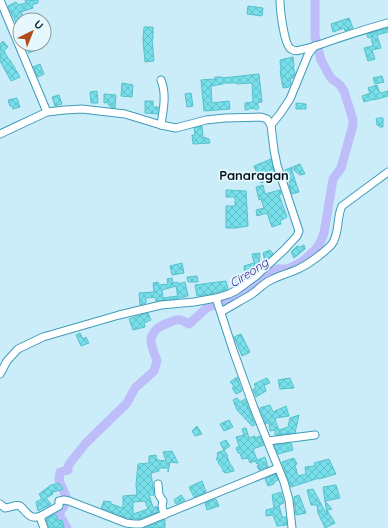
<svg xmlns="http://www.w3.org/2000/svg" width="388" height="528" font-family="Quicksand,sans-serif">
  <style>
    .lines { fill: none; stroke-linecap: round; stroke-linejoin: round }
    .river { stroke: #bcbdf9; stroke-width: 9 }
    .building { fill: url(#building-cross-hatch); stroke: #56c1cb; fill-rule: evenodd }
    .minor-casing { stroke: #3f9cbb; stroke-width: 9 }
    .minor { stroke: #fff; stroke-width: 7 }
    .labels { text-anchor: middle; stroke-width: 3.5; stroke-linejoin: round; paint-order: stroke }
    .water-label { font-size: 12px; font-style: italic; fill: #3b2394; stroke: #e6f7fd }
    .quarter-label { font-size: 13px; font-weight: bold; fill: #001017; stroke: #e6f7fd }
  </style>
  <defs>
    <pattern id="building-cross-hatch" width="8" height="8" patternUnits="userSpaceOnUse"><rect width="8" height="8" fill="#77dfe9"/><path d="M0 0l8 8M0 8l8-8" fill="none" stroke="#65bec7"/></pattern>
  </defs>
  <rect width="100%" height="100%" fill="#cbedfa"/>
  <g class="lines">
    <path class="river" d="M67 528 60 516V512L66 503 67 499 59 480 60 472 68 470V467L70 463 86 443 127 403 135 388 154 371 157 361C155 354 151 347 151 340 152 330 160 326 168 323 171 322 174 320 177 320 181 319 185 322 189 324L208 307 235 299 252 288 262 277 277 269H287L296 265 303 261 315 250 320 243 324 233 333 179 341 168 353 125V120L344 91 340 85 332 79 329 75 321 60 315 37V0"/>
  </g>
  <g class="building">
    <path d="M25 0H38V3L32 5 33 8 21 12 25 20H20V31L8 6 16 2 18 5 26 3Z"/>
    <path d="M248 6 263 8 262 16 247 14Z"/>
    <path d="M349 18 353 28 345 31 344 28 333 32 331 24Z"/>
    <path d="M144 27H153V39H152L154 61 145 62 143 40Z"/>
    <path d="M388 28V32L377 35 381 48 372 50 375 59 368 61 364 48 373 46 371 37 368 38 367 34Z"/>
    <path d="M3 41 8 47 4 51 9 60H10L20 77 11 81 0 61V44Z"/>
    <path d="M25 44H34L36 50 29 53Z"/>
    <path d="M293 57 294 66H293L295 73 293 78 290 79 291 83 289 87 283 88 280 71H281L280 60Z"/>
    <path d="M40 64 44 74 38 77 33 67Z"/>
    <path d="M259 74 262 102 257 103 259 108 258 109 256 110 254 108 245 110V103L253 102 252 83 237 84V83H223V84L211 86 212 103 229 101 230 109 204 111 201 80 215 79V77H222V78Z"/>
    <path d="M382 76 384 82 375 84 373 78Z"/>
    <path d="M122 83 133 85 132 97 121 96Z"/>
    <path d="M377 85 380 93 388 91V96L374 100V99L364 102 362 96 370 93 368 88Z"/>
    <path d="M97 91 98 103H91L90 92Z"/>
    <path d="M191 93 193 106 187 107 185 94Z"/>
    <path d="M104 94 116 95 115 108 110 107 111 105H108V102L104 103Z"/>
    <path d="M59 95 62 104 55 106 52 97Z"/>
    <path d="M17 98 20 107 13 109 12 106H10L8 100Z"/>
    <path d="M145 101H153V107H158V114L145 113Z"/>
    <path d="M296 103 306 104V109H296Z"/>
    <path d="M378 118H383V127H380L377 125 376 119Z"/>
    <path d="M202 126 203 137 209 139 210 143 193 144 192 135H195L194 128Z"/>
    <path d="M271 159 276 177 261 183 254 166Z"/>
    <path d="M300 164 305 174 300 175 291 168 299 192 292 194 289 184H290L285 170Z"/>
    <path d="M263 185 265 194 280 190 281 194 279 195 287 217 280 221 281 224 272 227 267 213 257 216 256 210 264 208 261 199 259 200 256 187Z"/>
    <path d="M226 190 246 191 248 226 236 228H226V206H235V197H226Z"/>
    <path d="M304 245 305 249 294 258 291 252 297 246 300 247Z"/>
    <path d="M270 250 273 254 265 261 263 253Z"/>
    <path d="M260 253 259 263H254L252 254Z"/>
    <path d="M182 263 184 273 172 275 170 266Z"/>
    <path d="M254 263 256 270 245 277 244 266Z"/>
    <path d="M197 276 198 282H188L187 277Z"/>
    <path d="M172 278 173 283 178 282V284L185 282 188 296 178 298 176 286 162 290 163 298 177 296V299L156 301 155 297 146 298V303L140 305 139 293 154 292 153 283 158 282 159 285 168 284 167 279Z"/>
    <path d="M226 281 228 289 215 293 197 296 195 285Z"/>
    <path d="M148 313 151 320 144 323 145 327 133 330 129 319Z"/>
    <path d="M80 333 83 339 86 337 89 343 81 346 76 335Z"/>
    <path d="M241 334 250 352 242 356 234 337Z"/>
    <path d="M237 377 242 391 236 394 232 388 234 386 230 382Z"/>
    <path d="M267 378 270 383 264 385 266 391 256 397 253 389 256 388 254 384Z"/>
    <path d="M290 378 294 388 280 389 278 380Z"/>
    <path d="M237 398 240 402 245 399 255 425 252 426 237 410 233 400Z"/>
    <path d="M270 405 273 412 286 406 289 416 275 418 276 420H275L279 430 288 427 290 418 299 415 295 433 275 435V430L270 431 269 422 266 424 260 408Z"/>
    <path d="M229 420 233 427 224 431 220 424Z"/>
    <path d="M197 426 202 434 195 436 192 431Z"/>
    <path d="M246 428 249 438 255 436V438L260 436 264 445 253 449 257 460 250 463 248 458 242 459 240 453H238L236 448 239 446 236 437 244 435 242 429Z"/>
    <path d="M226 440 230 446 224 450 220 443Z"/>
    <path d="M291 443 293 450 278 454 274 445Z"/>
    <path d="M224 450 228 456 227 457 231 466H232L234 471 225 473 222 470 223 469 218 463 219 462 216 459 218 456 217 453Z"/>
    <path d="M172 451 178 463 170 462 168 472V468H159V471L151 473 154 495H149L153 507H157L158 512 139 519H140H136L127 518 101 508 104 501 111 502V504L123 508V496L137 495 136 485 138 464 149 463V456L156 455 157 460 166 461 163 452ZM145 501 148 509 133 514V502Z"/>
    <path d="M265 457 268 467 259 470 257 466 260 465V464H257L255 461Z"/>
    <path d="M294 458 297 464 295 465 298 476 306 474 305 467 315 466 314 463 329 459 336 474 319 479V478L291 487 282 462Z"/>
    <path d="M276 474 278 480 274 482V484L268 486 265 479Z"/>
    <path d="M202 481 206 492 194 497 189 487Z"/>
    <path d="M59 483 63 489 51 493 53 494 46 498 51 504H50V505L38 511 36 502 42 499 39 494 51 485Z"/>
    <path d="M336 485 340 498 325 501 332 509 327 510 335 523 325 528 318 513 317 505H311L307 490 313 489 327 515 323 487Z"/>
    <path d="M281 492 284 503 279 505 282 517H286L287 525 277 526 273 515 266 516V510L274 508 272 495Z"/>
    <path d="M181 495 185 500 176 504 174 500Z"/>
    <path d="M299 495 306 513 296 515 294 498V497Z"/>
    <path d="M216 499 219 506 207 510 205 503Z"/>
    <path d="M55 514 59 521 62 520 64 528H49L46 519Z"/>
    <path d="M164 520H165V528H144Z"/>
  </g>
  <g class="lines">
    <g class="minor-casing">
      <g id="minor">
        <path d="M0 0 47 112"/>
        <path d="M280 0C280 9 284 45 291 49 294 51 297 51 300 50 311 48 322 44 333 40 351 34 369 28 388 23"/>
        <path d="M161 125C163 110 167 95 161 80"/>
        <path d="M271 125 280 114 290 99 308 55 312 49 315 46"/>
        <path d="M0 134 47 112 65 110 82 109 125 114 161 125 176 128 206 120 225 118 261 117 267 119 271 125 274 150 277 165 299 231 297 236 285 249 256 276 237 290 229 294 216 298 194 302 161 305 119 315 43 337 18 349 7 361 0 374"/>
        <path d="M216 298 233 350 254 408 284 482 289 500 292 528"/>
        <path d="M221 312C231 306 242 300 252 294 258 290 263 284 269 281 279 275 291 273 300 268 309 264 326 251 332 244 340 233 336 218 342 206L388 172"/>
        <path d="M268 441 315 435"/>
        <path d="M158 484 159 495 163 501 162 506 164 515"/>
        <path d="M0 504 5 508C10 508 15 504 20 506 28 513 29 520 41 516"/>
        <path d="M44 528 41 520V516L59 506V501L64 500 69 501 126 523 134 524H141L278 468"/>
      </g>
    </g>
    <use href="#minor" class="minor"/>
  </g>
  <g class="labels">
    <g class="water-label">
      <text transform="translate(249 273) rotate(-33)" y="4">Cireong</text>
    </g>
    <g class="quarter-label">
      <text x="254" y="180">Panaragan</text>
    </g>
  </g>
  <g transform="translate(32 32) rotate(43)"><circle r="19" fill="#e6f7fd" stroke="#8a9ba1"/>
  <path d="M0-3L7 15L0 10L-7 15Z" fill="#b14d1a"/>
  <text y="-6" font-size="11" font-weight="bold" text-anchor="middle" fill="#001017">U</text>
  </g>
</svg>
